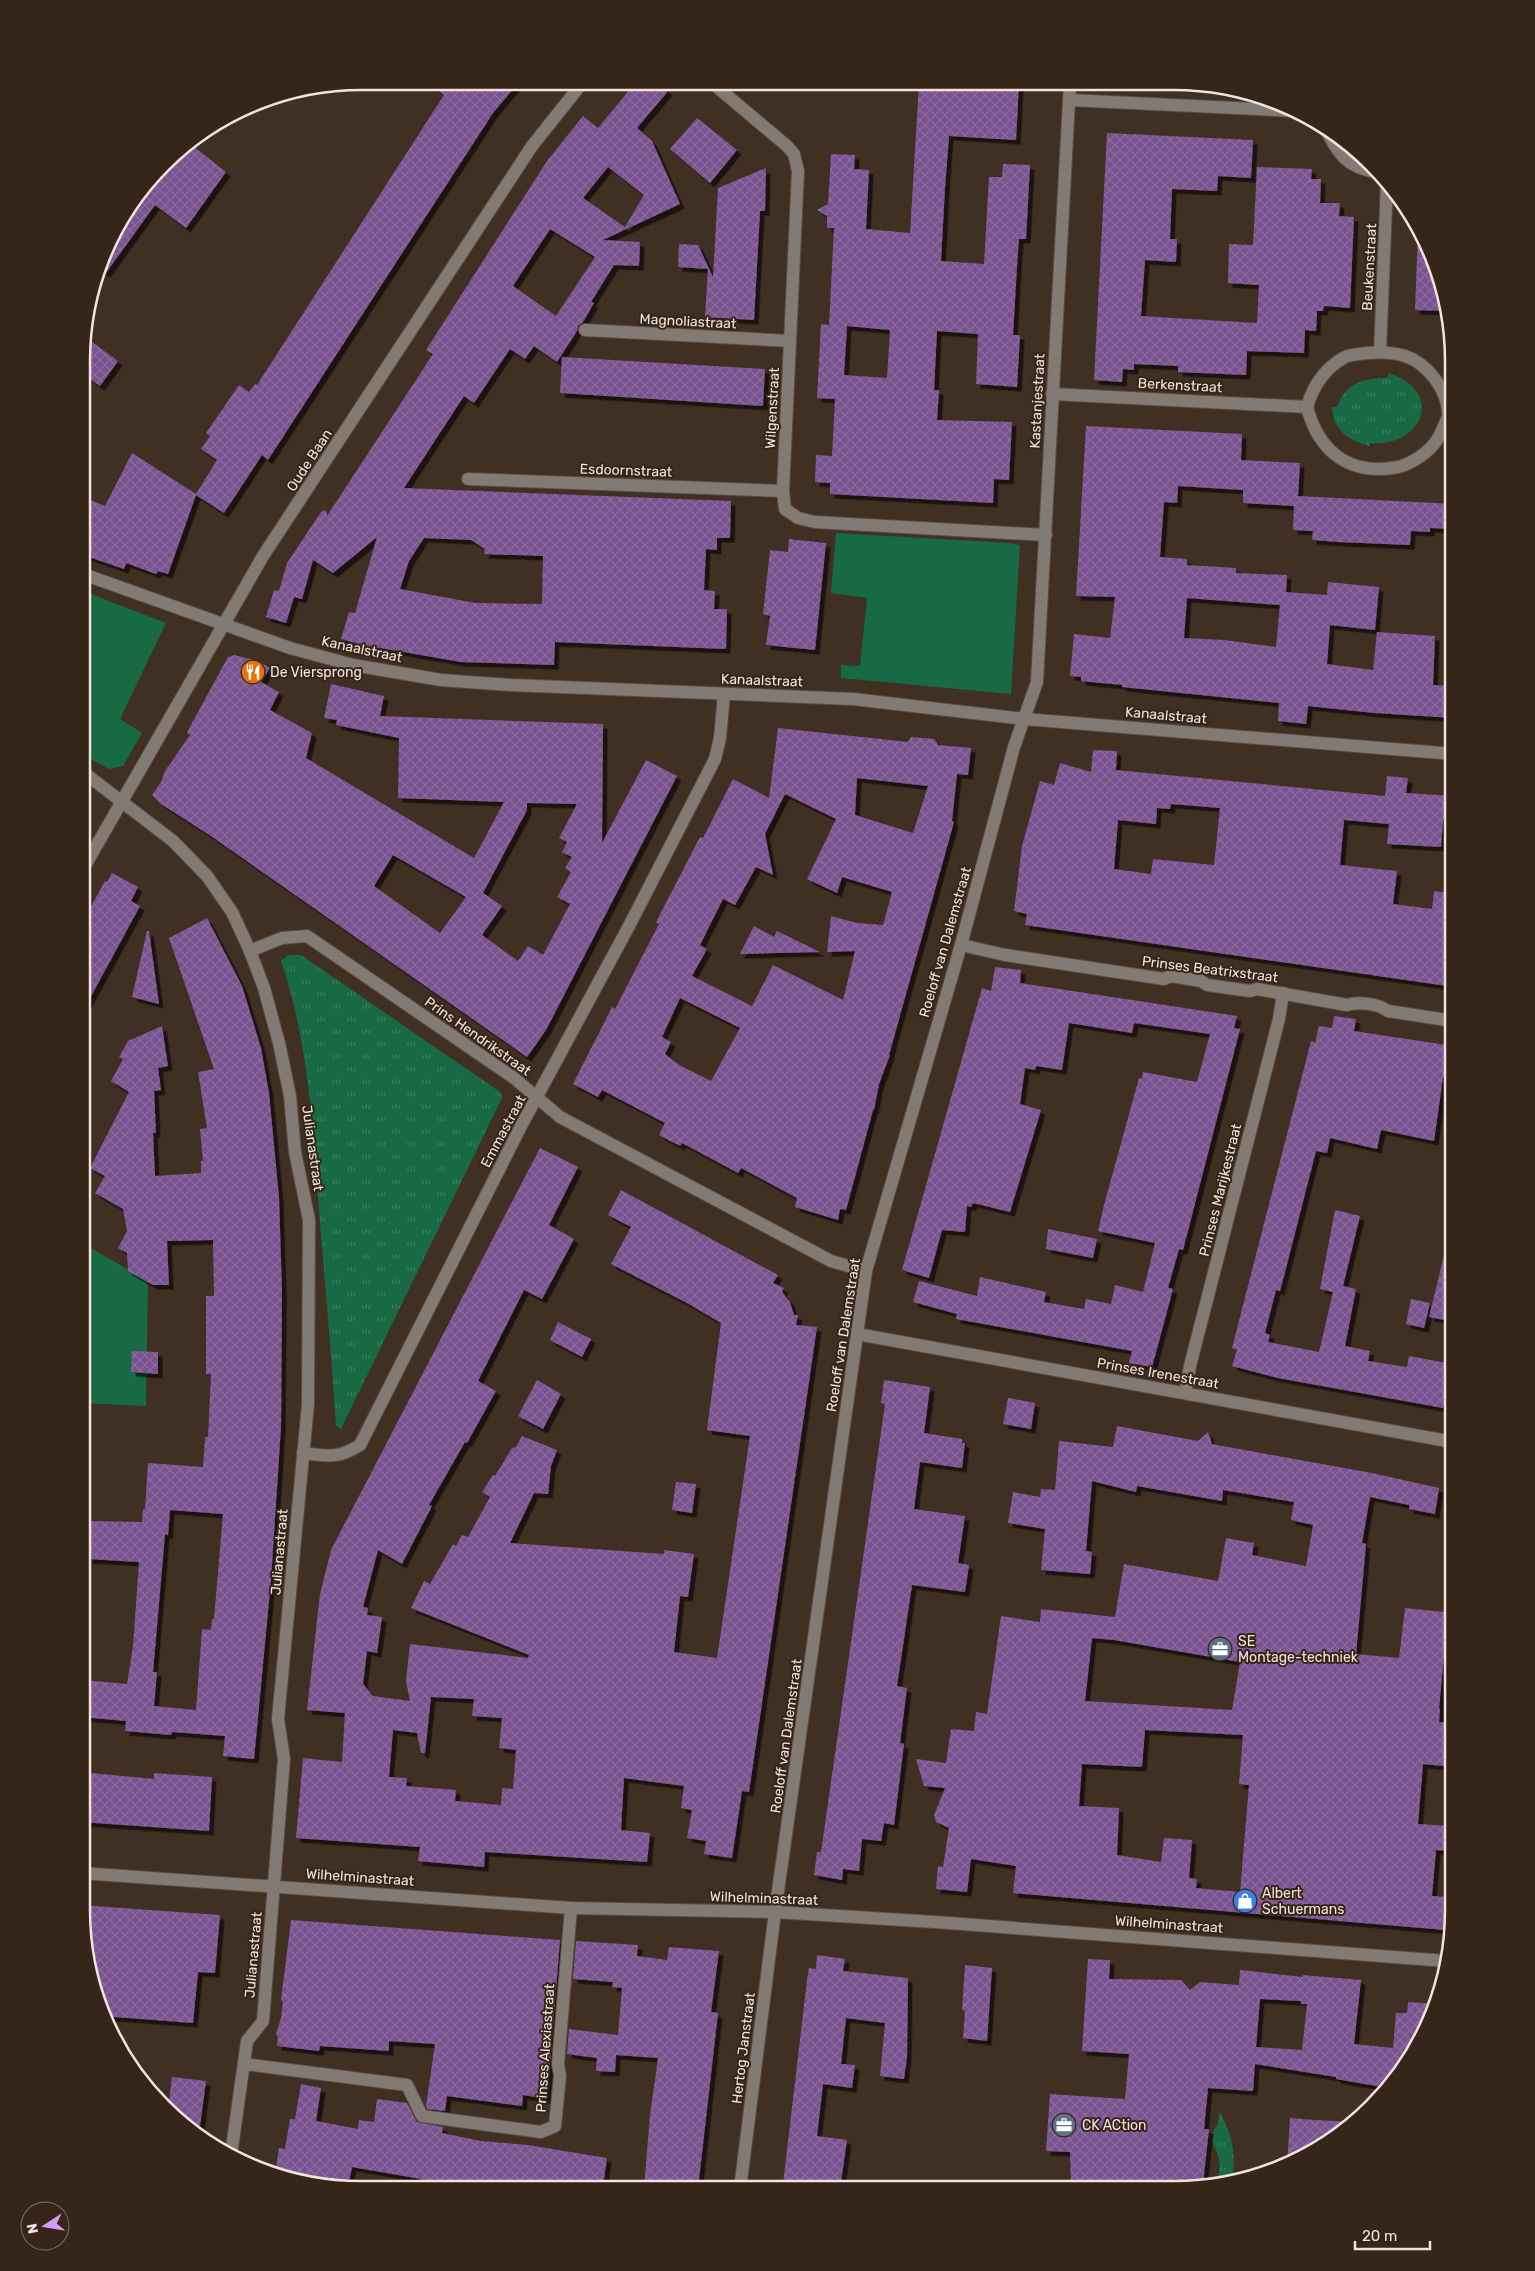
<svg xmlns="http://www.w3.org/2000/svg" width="1535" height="2271" font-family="Rubik,sans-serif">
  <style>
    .grass { fill: #176a44 }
    .park { fill: url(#park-tufts) }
    .building { fill: url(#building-cross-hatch); fill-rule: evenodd; filter: url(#shadow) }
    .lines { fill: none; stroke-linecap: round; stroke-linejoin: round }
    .minor-casing { stroke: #5c4c41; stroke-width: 14 }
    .minor { stroke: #837a74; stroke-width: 12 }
    .labels { text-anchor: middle; stroke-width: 4; stroke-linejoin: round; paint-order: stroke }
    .street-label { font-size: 14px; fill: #f0e4dd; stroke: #362519 }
    .poi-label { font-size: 14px; fill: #f0e4dd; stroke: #362519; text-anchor: start }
    .rim { fill: none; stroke: #f0e4dd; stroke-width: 2.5 }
  </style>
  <defs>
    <pattern id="park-tufts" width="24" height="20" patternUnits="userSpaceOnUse" patternTransform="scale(1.25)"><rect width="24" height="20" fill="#176a44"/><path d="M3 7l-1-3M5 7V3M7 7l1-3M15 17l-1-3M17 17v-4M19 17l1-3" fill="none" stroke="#397f5f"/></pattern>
    <pattern id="building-cross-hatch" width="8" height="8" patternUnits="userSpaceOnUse" patternTransform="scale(1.25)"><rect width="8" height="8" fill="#78528f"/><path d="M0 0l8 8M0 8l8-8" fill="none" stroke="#8c6b9e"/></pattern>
    <filter id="shadow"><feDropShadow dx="4.5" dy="4.5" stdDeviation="0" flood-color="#0009"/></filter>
  </defs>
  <rect width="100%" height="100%" fill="#402f23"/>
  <g class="grass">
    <path d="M836 533 1010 543 1020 545 1011 694 841 678V665L860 666 867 598 831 593Z"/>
    <path d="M83 591 166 623 120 719 142 733 123 766 109 769 83 755Z"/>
    <path d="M82 1243 148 1281 146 1406 82 1403Z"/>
  </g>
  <g class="park">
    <path d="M1389 373C1447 393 1421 448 1370 443L1369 446C1348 440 1333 430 1332 407H1337C1346 383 1363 378 1387 378Z"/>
    <path d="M288 955H301L490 1085 501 1093 502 1098 341 1429 336 1426C331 1345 323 1265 317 1184 312 1111 305 1030 281 961Z"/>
    <path d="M1219 2111C1233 2136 1235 2150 1233 2178L1216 2181C1220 2172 1221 2162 1217 2153 1215 2148 1212 2144 1212 2138 1212 2127 1221 2127 1219 2111Z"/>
  </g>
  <g class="building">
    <path d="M426 81 519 82 493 113 268 460 262 455 224 513 196 495 168 574 158 571 156 574 126 563 124 569 83 555V497L105 506 132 453 196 494 217 460 201 449 210 436 206 433 239 385 249 392 255 384 257 385 444 95Z"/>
    <path d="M636 82H657L668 91 637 128 652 141 680 204 603 240 640 242 639 266 614 265 591 302 594 303 583 322 578 326 577 331 557 362 534 346 525 359 510 349 474 403 464 396 404 488 731 501 730 538H717V550L706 549 704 590 715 591 714 609H727L726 649 555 642 554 665 461 662 363 645 341 639 349 612 355 613 377 537 333 573 313 560 302 599 294 597 286 623 266 617 274 590 279 591 287 563 321 512 324 510 327 512V516L433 354 426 350 547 161 583 116 598 128ZM608 167 644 195 625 227 583 198ZM550 229 595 257 556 316 513 286ZM424 538 471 540 485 549 484 554 543 556 542 604 475 603 400 589 409 561Z"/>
    <path d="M919 83H1019L1016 140 949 136 945 188 941 261 984 264 989 177H1002L1003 164 1030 165 1026 239H1019L1017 266 1013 335H1020L1017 387 976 384 978 334 937 331 934 390H939L937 420 1012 422 1009 480 994 479 993 503 830 494V483L815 482 816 455 832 456 835 399 817 398 821 324 829 325 834 228H827V216L817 210 828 204 831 154 855 155 854 169 869 170 866 229 910 233ZM847 326 890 330 887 378 844 375Z"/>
    <path d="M697 118 737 150 710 183 670 149Z"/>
    <path d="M1107 133 1253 140 1251 178 1218 176 1217 191 1172 189 1170 239H1177L1176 262 1145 260 1141 316 1257 323 1259 285 1228 283 1229 244 1253 245 1257 167 1312 169 1311 179H1321L1320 203H1340L1339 216 1354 217 1350 308 1324 306 1323 311H1317L1316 331 1305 330 1304 353 1247 351 1246 375 1178 372V366L1134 364V370L1123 369 1122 382 1094 380Z"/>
    <path d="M189 143 226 172 186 228 155 205 106 273 102 271 119 221 177 150Z"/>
    <path d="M766 168 765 211H760L754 320 705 317 708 269 678 267 679 244 698 245 713 277 718 188Z"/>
    <path d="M1418 229 1432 254 1444 311 1415 310Z"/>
    <path d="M84 336 118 361 100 386 84 375Z"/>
    <path d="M562 357 765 369 763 406 560 393Z"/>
    <path d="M1086 426 1242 434 1241 460 1300 463 1298 496 1454 504V529L1430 528V532L1411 531 1410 545 1339 542 1312 540 1313 531 1293 530 1294 506 1243 503V490L1178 486 1177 503 1164 502 1160 557 1187 559V565L1236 568V573L1287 575 1286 592 1327 595 1328 582 1379 587 1375 630 1330 625 1327 664 1373 670 1377 632 1435 636 1433 685 1452 686 1454 718 1375 713 1308 706 1306 724 1278 721 1279 703 1122 687V685L1081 681V677L1070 676 1074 634 1110 638 1115 597 1076 596ZM1187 598 1280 605 1276 647 1224 640 1184 638Z"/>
    <path d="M789 539 826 543 815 650 766 645 770 616 763 614 770 550 788 552Z"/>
    <path d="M234 655 258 661 270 668 261 682 279 692 270 710 312 733 306 758 474 858 504 802 398 798 399 738 336 725 337 720 324 718 331 684 384 696 380 716 603 724 602 843 646 760 677 776 546 1030 527 1057 211 836 161 804 152 795 161 782 165 771 190 735 187 733 192 723 228 657ZM527 803 577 804 559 838 567 842 562 852 572 857 565 868 571 872 557 897 570 904 543 955 528 946 518 961 482 935 502 906 483 893 527 810ZM393 855 466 897 440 933 374 886Z"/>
    <path d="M778 728 908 742 911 737 934 739 938 745 971 748 968 775 957 774 952 821 954 822 889 1055H890L879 1084 874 1110H873L846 1210 840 1209 838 1220 795 1207 797 1198 741 1168 738 1173 682 1143 680 1146 659 1135 665 1123 602 1090 598 1097 573 1084 612 1007 615 1009 645 951 659 924 656 922 700 837 703 838 733 779 769 798ZM857 778 928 786 913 833 855 815ZM785 794 836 819 807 879 837 893 842 877 892 892 883 925 857 923 831 916 827 952 855 951 843 1000 773 965 752 1006 692 976 707 949 700 945 723 899 735 905 756 867 773 875 765 834ZM680 998 740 1028 711 1081 679 1065 665 1054 671 1042 662 1037Z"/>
    <path d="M1093 750 1117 751 1116 770 1385 796 1387 776 1408 778 1406 793 1454 796V821L1443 820 1441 847 1387 844 1389 824 1344 820 1340 865 1397 871 1393 904 1432 909 1434 891 1454 894V987L1025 925 1027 914 1014 911 1022 846 1040 781 1054 785 1060 763 1091 772ZM1171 804 1220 808 1214 865 1153 859 1151 874 1114 869 1118 820 1156 824 1157 808 1170 809Z"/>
    <path d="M112 873 138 887 131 901 140 906 83 1011V921L105 881 107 882Z"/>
    <path d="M207 918 242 986 261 1048 269 1093 279 1198 282 1292 281 1426 271 1580 254 1759 223 1756 225 1736 172 1732 171 1735 125 1731 126 1721 82 1717 83 1680 127 1684 133 1646 139 1562 88 1559 89 1521 142 1522 143 1509H145L148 1463 203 1467 205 1437H208L211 1374H206V1296H214L213 1240 167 1241 169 1285H153L128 1271 127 1253 118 1248 127 1231 123 1209 95 1193 105 1176 90 1168 129 1092 111 1081 123 1059 119 1057 128 1041 162 1026 168 1066 158 1068 161 1090 154 1091 156 1133H153L155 1176 201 1173V1161H203L200 1129 207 1128 198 1072 214 1069 169 938ZM170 1510 223 1514 214 1619H212L211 1630 202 1629 196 1710 154 1706 157 1672H153L165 1534 168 1535Z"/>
    <path d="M754 926 774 937 777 931 820 952 740 954Z"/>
    <path d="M147 931H149L159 1004 132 997Z"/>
    <path d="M995 967 1021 970 1020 983 1237 1016 1234 1028 1240 1029 1183 1250 1179 1249 1168 1288 1173 1289 1152 1367 1129 1363 1132 1351 956 1319 957 1314 913 1302 919 1281 977 1296 980 1277 1046 1292 1044 1302 1084 1309 1086 1299 1111 1304 1115 1285 1143 1292 1155 1243 1098 1231 1104 1205 1139 1078 1142 1079 1143 1072 1197 1082 1210 1034 1134 1023 1132 1033 1069 1023 1062 1070 1036 1066 1035 1070 1025 1068 1020 1104 1041 1110 1010 1212 973 1203 971 1207 967 1206 965 1232 942 1230 929 1278 902 1270 982 988 991 991Z"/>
    <path d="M1334 1016 1356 1019 1354 1031 1453 1046V1079L1443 1077 1434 1141 1381 1130 1377 1149 1330 1138 1327 1153 1316 1151 1285 1272 1280 1291 1276 1290 1265 1333 1270 1335 1268 1342 1319 1352 1333 1292 1320 1289 1335 1210 1360 1216 1343 1286 1356 1289 1345 1346 1370 1351 1368 1361 1407 1367 1409 1356 1452 1364 1443 1408 1278 1378 1232 1366 1237 1350 1232 1348 1311 1041 1315 1043 1319 1026 1332 1028Z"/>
    <path d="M540 1148 578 1167 549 1225 574 1239 542 1299 524 1290 478 1381 496 1391 467 1443 465 1442 429 1505 432 1506 402 1564 378 1550 363 1607 368 1608 367 1615 382 1617 377 1653 367 1651 363 1684 373 1696 410 1701 406 1681 410 1644 528 1658 529 1655 411 1608 424 1581 430 1584 453 1544 456 1546 462 1535 468 1537 490 1497 482 1492 493 1475 495 1476 512 1448 516 1447 522 1436 557 1450 551 1466 548 1494 534 1493 510 1543 664 1554V1550L694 1554 688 1597 680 1596 674 1652 717 1658 750 1436 707 1430 721 1323 687 1303 611 1264 631 1227 608 1215 621 1190 778 1275 773 1283 784 1288 782 1292 790 1302 794 1315H798L796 1325 817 1327 749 1792 742 1791 732 1858 704 1854 706 1841 687 1838 692 1810 681 1808 684 1786 624 1778 621 1830 650 1833 647 1862 485 1852 484 1867 418 1861 420 1847 296 1838 303 1758 342 1762 345 1713 307 1710 320 1594 331 1550ZM431 1697 474 1699 472 1716 502 1718 499 1748 516 1750 513 1789 502 1788 501 1805 455 1801 456 1790 406 1786 407 1778 389 1777 393 1730 417 1733 421 1753H425Z"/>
    <path d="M1048 1229 1097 1239 1093 1258 1046 1249Z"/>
    <path d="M1446 1247 1453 1248V1296L1449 1321 1429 1317Z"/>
    <path d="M1411 1299 1430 1303 1424 1328 1406 1324Z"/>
    <path d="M558 1322 591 1339 582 1357 550 1340Z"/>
    <path d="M132 1351 158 1352V1374L131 1372Z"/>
    <path d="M537 1380 561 1394 543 1429 518 1416Z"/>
    <path d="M884 1380 930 1387 924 1433 962 1439V1443H965L962 1468 920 1462 914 1509 965 1516 958 1563 969 1565 965 1592 912 1585 897 1686 907 1688 900 1743 904 1744 894 1825 884 1823 881 1841 862 1839 859 1871 843 1869 842 1880 814 1875 817 1852H821L885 1404 881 1403Z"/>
    <path d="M1008 1398 1035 1403 1031 1429 1003 1424Z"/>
    <path d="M1117 1426 1198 1441 1208 1432 1212 1444 1372 1473 1439 1488 1435 1514 1409 1509V1505L1370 1497 1362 1543 1366 1544 1356 1654 1399 1658 1405 1608 1453 1613V1655L1444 1654 1439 1709H1440L1439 1722 1453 1723V1767L1423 1764 1418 1824 1453 1826V1851L1436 1850 1432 1896 1448 1897 1445 1930 1013 1893 1016 1866 971 1859 967 1892 936 1889 938 1866 943 1867 949 1828 936 1822 934 1815 945 1788 924 1786 916 1759 946 1763 951 1729 974 1731 976 1712 987 1714 1001 1616 1040 1622 1041 1609 1115 1617 1124 1564 1218 1581 1226 1538 1254 1543 1252 1555 1306 1566 1313 1525 1291 1520 1294 1502 1223 1490 1222 1501 1137 1486 1136 1492 1092 1481 1086 1551 1092 1552 1090 1574 1041 1570 1045 1529 1008 1523 1013 1492 1040 1497 1041 1489 1055 1490 1059 1441 1113 1447ZM1092 1638 1114 1640 1240 1662 1232 1710 1085 1701ZM1145 1730 1243 1735 1239 1784 1249 1785 1240 1892 1196 1888 1197 1879 1189 1878 1192 1840 1164 1838 1161 1862 1117 1855 1119 1808 1079 1806 1082 1764 1142 1767Z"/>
    <path d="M676 1482 696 1484 692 1513 672 1510Z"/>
    <path d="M81 1772 154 1779V1773L212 1777 209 1831 81 1822Z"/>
    <path d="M81 1905 220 1915 215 1973 198 1972 193 2023 102 2016Z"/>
    <path d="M291 1920 560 1940 547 2099 523 2095 522 2106 447 2096 445 2111 427 2109 426 2106 435 2044 389 2041V2051L320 2046 319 2051 277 2046 278 2037 276 2034 281 2018 283 2002 281 2000Z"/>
    <path d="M576 1941 638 1945 637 1956 667 1960 669 1947 719 1951 711 2012 718 2013 698 2188H644L650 2115 658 2058 616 2055 615 2072 596 2071 597 2058 567 2054 569 2029 618 2035 622 1988 612 1987 613 1982 573 1979Z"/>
    <path d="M817 1955 845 1959 843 1971 908 1978 907 2057 904 2079 880 2076 885 2023 846 2018 841 2064 855 2065 852 2088 823 2084 817 2136 847 2140 840 2189H820L783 2184 807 1980 809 1968 816 1969Z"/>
    <path d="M1088 1959 1110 1960 1109 1979 1181 1980 1190 1990 1200 1982 1239 1985 1240 1970 1303 1977V1975L1361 1980 1354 2044 1393 2048 1396 2013H1407L1408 2002 1435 2004 1433 2017 1396 2080 1388 2088 1336 2079V2077L1255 2064 1253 2091 1208 2088 1204 2129H1209L1203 2184 1174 2190 1071 2189 1070 2152 1046 2151 1050 2094 1125 2099 1129 2054 1082 2051ZM1260 1999 1301 2001V2004H1307L1302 2050 1256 2047Z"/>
    <path d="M965 1965 992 1968 987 2041 963 2038 965 2011 962 2010Z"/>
    <path d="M172 2077 206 2081 200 2126 182 2123 168 2109Z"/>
    <path d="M301 2084 321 2088 316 2121 358 2129 359 2120 374 2122 377 2099 407 2103 417 2122 443 2127 442 2133 481 2141 528 2145 607 2158 603 2186H601L600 2188H420L421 2179 352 2167 348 2187 308 2180V2183L275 2174 279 2148 285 2149 290 2119H295Z"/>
    <path d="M1290 2118 1316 2120 1354 2122 1345 2132 1287 2165Z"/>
  </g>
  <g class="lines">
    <g class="minor-casing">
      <g id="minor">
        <path d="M711 82 787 146 794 154 798 171 783 491 785 509 798 518 815 522 1046 535"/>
        <path d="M1069 100 1296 111"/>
        <path d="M1325 128C1338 153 1346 168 1377 172"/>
        <path d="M585 330 790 341"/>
        <path d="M1380 352 1387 182"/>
        <path d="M1052 394 1307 407C1316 442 1338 468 1377 469 1386 469 1398 468 1407 464 1422 457 1437 445 1443 428 1445 424 1448 418 1448 414 1448 390 1427 363 1405 356 1392 352 1380 352 1367 353 1360 354 1351 354 1345 357 1325 368 1313 386 1307 407"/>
        <path d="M468 479 783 491"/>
        <path d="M83 574 290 648 353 665 441 680 511 685 853 699 1025 719 1454 754"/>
        <path d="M83 772 173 841 207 876 232 912 250 951 264 988 279 1043 290 1096 295 1152 309 1220 308 1404 278 1719 284 1759 263 2021 247 2041 231 2155"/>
        <path d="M83 869 263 556 532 146 583 82"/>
        <path d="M961 945 1005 955 1164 979 1171 976 1201 981 1207 985 1250 991 1257 989 1347 1005C1359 1001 1378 1004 1388 1011L1453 1021"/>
        <path d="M250 951 282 938 307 936 514 1078 560 1117 831 1261 866 1271"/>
        <path d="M857 1334 1453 1442"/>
        <path d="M1185 1393 1190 1366 1279 1019 1283 993"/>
        <path d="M303 1453C328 1456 338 1459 360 1445L520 1128 629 926 715 759 720 738 724 694"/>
        <path d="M81 1873 571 1908 775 1912 935 1922 1446 1961"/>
        <path d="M244 2064 407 2085 422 2116 541 2132 555 2126 560 2075 558 2064 571 1908"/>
        <path d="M740 2189 775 1912 866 1271 961 945 1014 747 1037 682 1070 83"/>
      </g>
    </g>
    <use href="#minor" class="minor"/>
  </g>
  <defs>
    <g id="restaurant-disc" transform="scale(1.25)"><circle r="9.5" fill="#e8710a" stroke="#362519"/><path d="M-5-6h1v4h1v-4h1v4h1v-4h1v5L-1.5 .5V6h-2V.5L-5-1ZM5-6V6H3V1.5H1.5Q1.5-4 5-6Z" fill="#fff"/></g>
    <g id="office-disc" transform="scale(1.25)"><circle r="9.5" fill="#5c6f8a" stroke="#362519"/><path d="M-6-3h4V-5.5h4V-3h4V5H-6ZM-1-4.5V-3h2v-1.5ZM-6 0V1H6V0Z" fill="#fff"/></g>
    <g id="shop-disc" transform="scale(1.25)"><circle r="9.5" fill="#3f7fe0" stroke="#362519"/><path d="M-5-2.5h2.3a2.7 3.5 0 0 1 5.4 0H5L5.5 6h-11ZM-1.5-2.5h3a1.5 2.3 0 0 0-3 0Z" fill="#fff"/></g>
  </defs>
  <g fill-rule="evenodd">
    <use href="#restaurant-disc" x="253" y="672"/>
    <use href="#office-disc" x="1220" y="1649"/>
    <use href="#shop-disc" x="1245" y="1901"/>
    <use href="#office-disc" x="1064" y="2125"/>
  </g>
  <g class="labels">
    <g class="street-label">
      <text transform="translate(1369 267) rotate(-87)" y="5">Beukenstraat</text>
      <text transform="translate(688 321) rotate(3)" y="5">Magnoliastraat</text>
      <text transform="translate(1180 385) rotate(3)" y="5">Berkenstraat</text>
      <text transform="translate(1037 401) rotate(-87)" y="5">Kastanjestraat</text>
      <text transform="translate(772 408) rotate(-87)" y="5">Wilgenstraat</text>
      <text transform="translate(309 460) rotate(-57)" y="5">Oude Baan</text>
      <text transform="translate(626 470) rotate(2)" y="5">Esdoornstraat</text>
      <text transform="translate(362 649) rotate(12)" y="5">Kanaalstraat</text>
      <text transform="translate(762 680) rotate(2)" y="5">Kanaalstraat</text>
      <text transform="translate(1166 715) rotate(5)" y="5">Kanaalstraat</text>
      <text transform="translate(945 942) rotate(-74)" y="5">Roeloff van Dalemstraat</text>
      <text transform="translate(1210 969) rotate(7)" y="5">Prinses Beatrixstraat</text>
      <text transform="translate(478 1036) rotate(35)" y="5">Prins Hendrikstraat</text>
      <text transform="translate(503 1131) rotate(-62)" y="5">Emmastraat</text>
      <text transform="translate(313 1148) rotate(82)" y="5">Julianastraat</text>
      <text transform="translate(1220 1190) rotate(-76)" y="5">Prinses Marijkestraat</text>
      <text transform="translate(843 1335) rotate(-81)" y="5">Roeloff van Dalemstraat</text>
      <text transform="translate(1158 1373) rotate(10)" y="5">Prinses Irenestraat</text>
      <text transform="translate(279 1552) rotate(-85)" y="5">Julianastraat</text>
      <text transform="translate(786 1736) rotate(-82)" y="5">Roeloff van Dalemstraat</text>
      <text transform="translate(360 1877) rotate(4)" y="5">Wilhelminastraat</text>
      <text transform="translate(764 1898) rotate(2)" y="5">Wilhelminastraat</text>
      <text transform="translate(1169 1924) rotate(4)" y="5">Wilhelminastraat</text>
      <text transform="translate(253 1955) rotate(-85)" y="5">Julianastraat</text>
      <text transform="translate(545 2048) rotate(-86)" y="5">Prinses Alexiastraat</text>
      <text transform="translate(743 2048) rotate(-83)" y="5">Hertog Janstraat</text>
    </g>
    <g class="poi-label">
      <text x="270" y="677">De Viersprong</text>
      <text x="1238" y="1646">SE<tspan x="1238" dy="16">Montage-techniek</tspan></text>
      <text x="1262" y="1898">Albert<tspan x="1262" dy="16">Schuermans</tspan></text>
      <text x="1082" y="2130">CK ACtion</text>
    </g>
  </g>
  <path d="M0 0H1535V2271H0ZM361 90H1174A271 271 0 0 1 1445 361V1910A271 271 0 0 1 1174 2181H361A271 271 0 0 1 90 1910V361A271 271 0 0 1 361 90Z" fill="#362519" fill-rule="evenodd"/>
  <path class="rim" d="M361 90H1174A271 271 0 0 1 1445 361V1910A271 271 0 0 1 1174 2181H361A271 271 0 0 1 90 1910V361A271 271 0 0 1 361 90Z"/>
  <g transform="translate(45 2226) rotate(258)"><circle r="24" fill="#362519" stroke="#807167"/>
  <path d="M0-4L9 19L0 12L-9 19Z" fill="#d89bf8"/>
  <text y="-8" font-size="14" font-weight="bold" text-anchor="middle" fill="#f0e4dd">N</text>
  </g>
  <path d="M1355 2241v8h75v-8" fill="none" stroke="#f0e4dd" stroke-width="2.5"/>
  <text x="1362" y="2241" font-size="15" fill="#f0e4dd" stroke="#362519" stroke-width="4" paint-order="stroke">20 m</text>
</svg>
